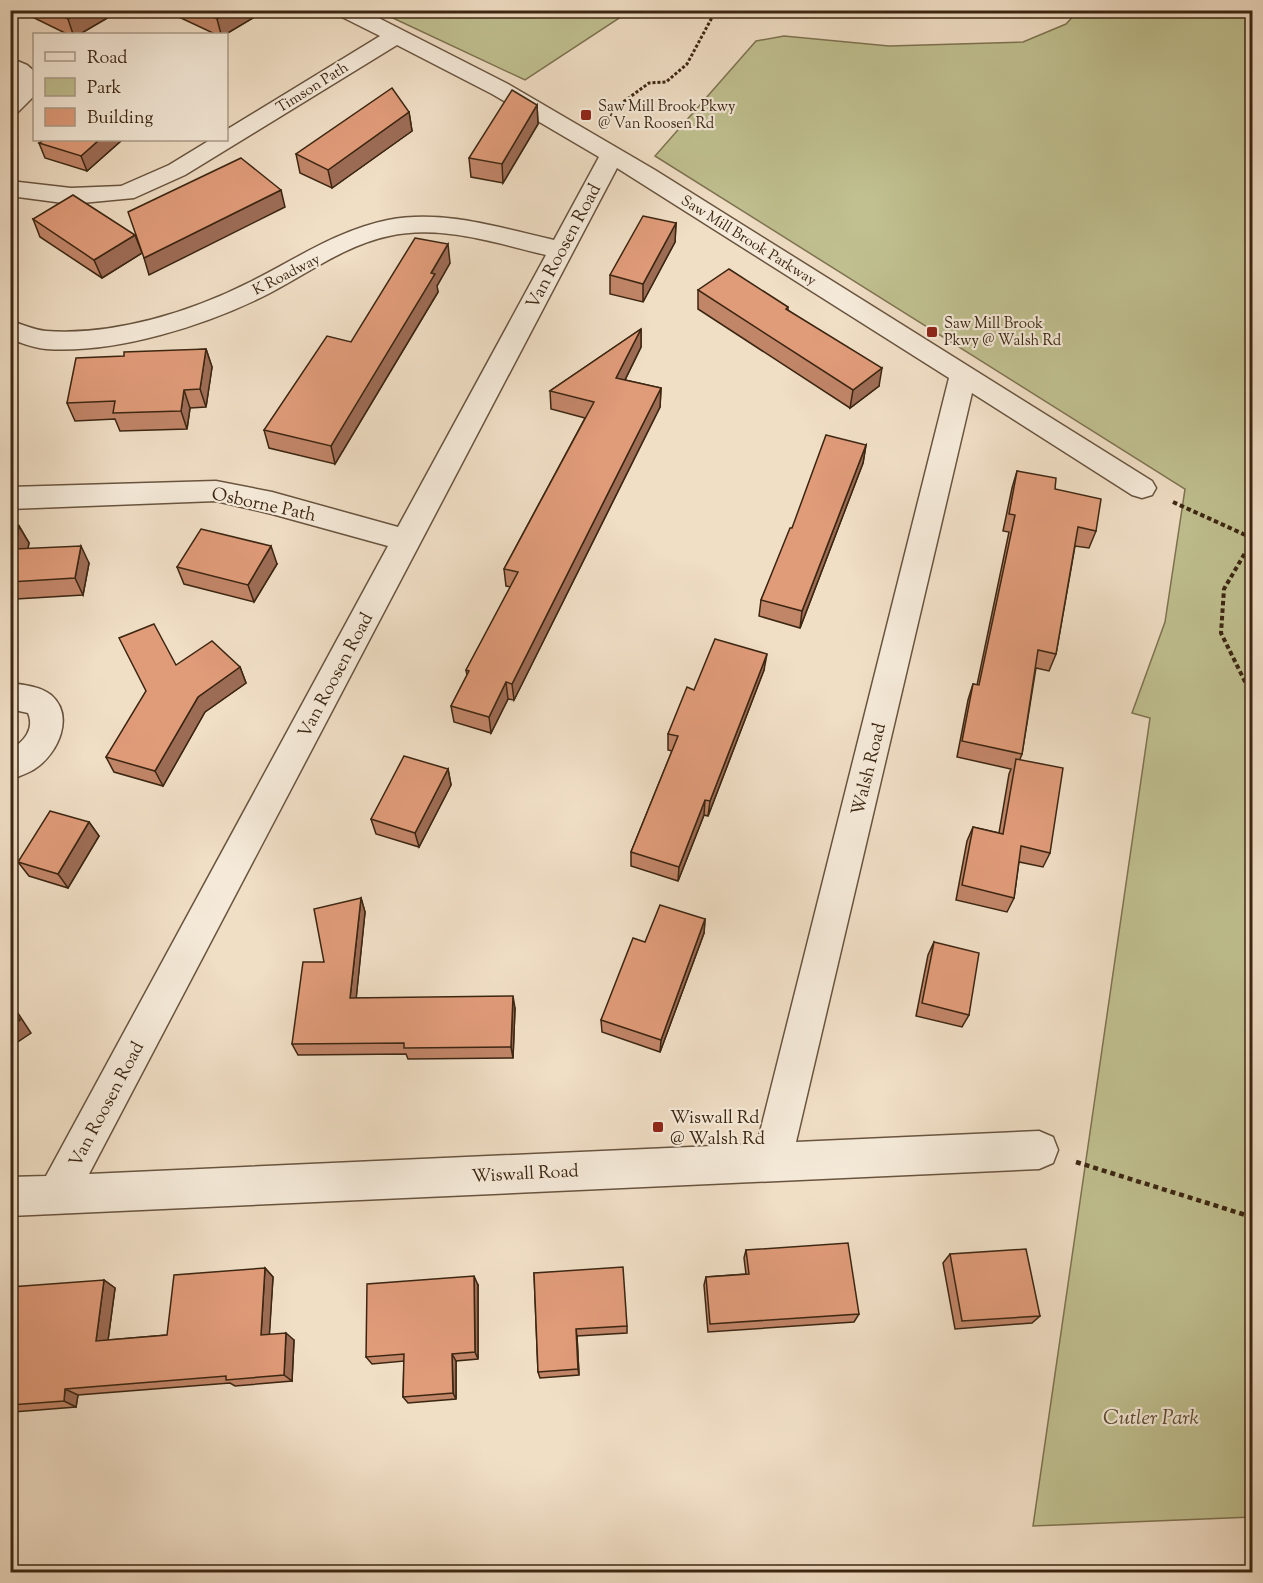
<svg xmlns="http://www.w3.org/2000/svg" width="1263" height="1583" font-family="'Sorts Mill Goudy',serif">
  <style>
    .green { fill: #c0c090; stroke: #7e7351; stroke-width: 1.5 }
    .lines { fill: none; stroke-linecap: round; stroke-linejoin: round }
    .minor-casing { stroke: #69543f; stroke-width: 3 }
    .path-far2 { stroke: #3c2612; stroke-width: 3; stroke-dasharray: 3 2; stroke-linecap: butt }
    .path-far1 { stroke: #3c2612; stroke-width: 4; stroke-dasharray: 4.5 3; stroke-linecap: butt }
    .path { stroke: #3c2612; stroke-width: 4.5; stroke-dasharray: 5 4; stroke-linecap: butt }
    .minor { fill: #f5ead9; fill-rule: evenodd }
    .wall { fill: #c18568; stroke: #3c2612; stroke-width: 1.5 }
    .shaded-wall { fill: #9d6c55; stroke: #3c2612; stroke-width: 1.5 }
    .building { fill: #e09b79; stroke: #3c2612; stroke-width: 1.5 }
    .poi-dot { fill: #8f2418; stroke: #f5ead9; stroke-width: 2 }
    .labels { text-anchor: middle; stroke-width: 4.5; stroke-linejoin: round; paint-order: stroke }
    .far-street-label { font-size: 15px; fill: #3c2612; stroke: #f5ead9 }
    .far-poi-label { font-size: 15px; fill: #3c2612; stroke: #f5ead9; text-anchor: start }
    .street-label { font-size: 18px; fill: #3c2612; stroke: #f5ead9 }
    .poi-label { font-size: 18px; fill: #3c2612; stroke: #f5ead9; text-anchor: start }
    .near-park-label { font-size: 21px; font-style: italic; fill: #5d4c32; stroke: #f5ead9 }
  </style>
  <rect width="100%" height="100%" fill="#f0dec5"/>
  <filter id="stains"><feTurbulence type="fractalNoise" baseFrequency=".00333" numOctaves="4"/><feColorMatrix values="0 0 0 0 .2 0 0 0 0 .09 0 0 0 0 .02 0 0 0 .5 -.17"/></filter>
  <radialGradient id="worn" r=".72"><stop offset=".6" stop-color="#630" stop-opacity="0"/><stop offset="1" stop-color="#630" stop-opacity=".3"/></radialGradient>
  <g class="green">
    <path d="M1079 10 1252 11V1517L1033 1526 1150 718 1132 713 1165 622 1185 489 655 156 756 41 784 36 889 46 1023 42 1066 24Z"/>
    <path d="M378 11H630L525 80Z"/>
  </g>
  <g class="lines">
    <g class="minor-casing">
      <g id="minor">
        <path d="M336 10H363L508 84 655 170 1152 481 1156 488 1152 495 1142 498 1132 495 972 393 796 1142 1039 1131 1053 1137 1058 1150 1053 1163 1039 1169 10 1216V1177L46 1176 388 546 272 514 216 501 10 509V487L216 481 272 492 398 527 546 255C496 243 440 224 389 236 346 245 308 273 270 293 208 325 116 354 46 349 34 348 22 343 10 339V321C22 324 34 330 46 331 114 336 191 312 252 281 296 259 338 230 388 220 443 209 500 228 554 240L599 157 492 94 397 45 185 175 134 198 71 204 10 196V181L71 188 121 186 169 165 210 140H226V130L380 36 338 15ZM617 168 949 378 757 1144 89 1174Z"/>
        <path d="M10 58 27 65 34 71V96L18 112 10 114V95L17 85 16 78 10 74Z"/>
        <path d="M10 683C23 685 40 686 51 695 75 716 58 753 36 768 29 773 19 776 10 780V750C24 742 35 729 28 713L10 709Z"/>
      </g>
    </g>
    <path class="path-far2" d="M609 121 615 108 649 83 666 82 687 64 716 10"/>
    <g class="path-far1">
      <path d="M1173 502 1252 538"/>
      <path d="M1252 541 1224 589 1221 633 1252 696"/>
    </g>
    <path class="path" d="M1076 1162 1252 1217"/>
    <use href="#minor" class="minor"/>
  </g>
  <g class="wall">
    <path d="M18 10H121L80 34H67Z"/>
    <path d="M164 10H263V12L226 34H215Z"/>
    <path d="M537 105 538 124 503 183 471 177 469 158Z"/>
    <path d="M409 112 412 131 332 188 300 173 296 154Z"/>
    <path d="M44 140H122L87 171 45 158 39 143Z"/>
    <path d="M33 219 142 253 102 278 40 237Z"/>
    <path d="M676 223 675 242 643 302 610 294V275Z"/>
    <path d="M450 263 437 286 438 292 335 464 269 448 264 430 351 342Z"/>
    <path d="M698 290 788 307V310L879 386 850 408 698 309Z"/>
    <path d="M641 329V347L625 380 661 388 660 407 514 700 508 699 491 733 454 722 451 706 467 675 466 670 511 587 506 586 504 569 585 418 551 409 550 391Z"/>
    <path d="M206 349 212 367 206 407 190 408 187 429 120 431 115 419 75 421 67 403 124 356Z"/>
    <path d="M866 445 863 463 800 628 759 616 761 600 792 528Z"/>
    <path d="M1017 471 1055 489 1096 531 1089 548 1075 546 1056 654 1049 671 1036 668 1022 754 1020 759 1050 853 1043 867 1019 862 1014 898 1007 912 956 900 967 841 973 827 999 833 1009 774 1011 769 957 757 968 700 973 684 977 685 1009 532 1003 531 1012 488Z"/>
    <path d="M10 526H19L29 543 28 549 89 563 83 595 16 599 15 605H10Z"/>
    <path d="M277 564 254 602 184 584 177 567Z"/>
    <path d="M176 665 240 667 246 683 205 712 163 786 114 772 106 757Z"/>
    <path d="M764 670 708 816 704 815 678 881 631 866V852L672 751 668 750V734L694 690Z"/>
    <path d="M448 769 451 785 419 847 376 834 371 819Z"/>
    <path d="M89 822 99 836 68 888 29 876 18 862Z"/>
    <path d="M361 898 365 912 356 998 515 1008 513 1058 408 1059 406 1054 298 1055 292 1044 324 962Z"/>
    <path d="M705 919 704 933 660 1052 602 1032 601 1020 645 942Z"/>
    <path d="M934 942 969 1015 962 1027 916 1016 928 955Z"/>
    <path d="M746 1250 859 1314 854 1322 708 1332 704 1285 706 1277 746 1274 744 1258Z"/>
    <path d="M950 1254 1040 1316 1032 1323 955 1329 943 1263Z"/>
    <path d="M265 1268 273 1277 269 1335 294 1340 292 1381 235 1386 230 1383 78 1395 76 1407 13 1412 10 1411V1405L104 1280 115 1288 108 1340 167 1335Z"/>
    <path d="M534 1273 627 1326V1333L577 1336 579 1375 540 1378 538 1372Z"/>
    <path d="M478 1285V1359L456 1361V1399L408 1403 403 1397 404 1361 372 1364 366 1357Z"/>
  </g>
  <g class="shaded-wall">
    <path d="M83 10H121L80 34H73L68 19Z"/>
    <path d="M230 10H263V12L226 34H221L217 19Z"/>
    <path d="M537 105 538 124 503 183 502 164Z"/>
    <path d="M409 112 412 131 332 188 328 170Z"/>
    <path d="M99 140H122L87 171 81 156Z"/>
    <path d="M281 190 285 207 149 275 144 258Z"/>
    <path d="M676 223 675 242 643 302V284Z"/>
    <path d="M135 235 142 253 102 278 94 260Z"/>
    <path d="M448 244 450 263 437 286 438 292 335 464 331 446Z"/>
    <path d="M641 329V347L617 396 616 378Z"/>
    <path d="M206 349 212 367 206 407 200 389Z"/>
    <path d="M882 368 879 386 850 408 853 390Z"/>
    <path d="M661 388 660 407 514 700 512 684Z"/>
    <path d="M184 390 190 408 187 429 181 411Z"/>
    <path d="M866 445 863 463 800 628 802 611Z"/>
    <path d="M19 526 29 543 24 566 15 549Z"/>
    <path d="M81 546 89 563 83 595 75 578Z"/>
    <path d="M271 546 277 564 254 602 248 585Z"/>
    <path d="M10 589 16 599 15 605 10 597Z"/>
    <path d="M767 654 764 670 708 816 710 801Z"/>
    <path d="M240 667 246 683 205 712 163 786 155 771 198 697Z"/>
    <path d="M506 682 508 699 491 733 489 717Z"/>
    <path d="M448 769 451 785 419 847 415 833Z"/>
    <path d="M705 800 704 815 678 881 679 867Z"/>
    <path d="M89 822 99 836 68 888 58 874Z"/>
    <path d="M361 898 365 912 355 1010 350 998Z"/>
    <path d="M705 919 704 933 660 1052 661 1040Z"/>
    <path d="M513 996 515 1008 513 1058 511 1047Z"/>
    <path d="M10 1001 31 1033 10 1047Z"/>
    <path d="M265 1268 273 1277 269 1342 261 1335Z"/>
    <path d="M474 1276 478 1285V1359L475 1352Z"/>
    <path d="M104 1280 115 1288 107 1348 96 1341Z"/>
    <path d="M576 1329 577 1336 579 1375 578 1369Z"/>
    <path d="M286 1333 294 1340 292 1381 284 1375Z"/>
    <path d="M452 1354 456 1361V1399L453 1393Z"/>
    <path d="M65 1389 78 1395 76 1407 64 1401Z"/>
  </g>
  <g class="building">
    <path d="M50 10H83L68 19Z"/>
    <path d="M199 10H230L217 19Z"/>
    <path d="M392 88 409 112 328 170 296 154Z"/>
    <path d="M512 90 537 105 502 164 469 158Z"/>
    <path d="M44 140H99L81 156 39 143Z"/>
    <path d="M241 158 281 190 144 258 128 212Z"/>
    <path d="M73 195 135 235 94 260 33 219Z"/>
    <path d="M643 216 676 223 643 284 610 275Z"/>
    <path d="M415 238 448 244 431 273 435 274 331 446 264 430 327 336 351 342Z"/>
    <path d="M729 269 788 307 786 309 882 368 853 390 698 290Z"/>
    <path d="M641 329 616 378 661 388 512 684 506 682 489 717 451 706 469 671 466 670 518 572 504 569 594 402 550 391Z"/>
    <path d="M206 349 200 389 184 390 181 411 113 413 115 401 67 403 76 358 124 356V352Z"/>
    <path d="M826 435 866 445 802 611 761 600 790 528H792Z"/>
    <path d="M1017 471 1056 478 1055 489 1101 499 1096 531 1078 527 1056 654 1038 650 1022 754 962 741 973 684 979 685 1015 515 1009 514Z"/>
    <path d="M10 526H19L15 549 81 546 75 578 10 582Z"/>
    <path d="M201 529 271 546 248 585 177 567Z"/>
    <path d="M154 624 176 665 212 641 240 667 198 697 155 771 106 757 146 691 119 638Z"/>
    <path d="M715 639 767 654 710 801 705 800 679 867 631 852 678 736 668 734 687 687 694 690Z"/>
    <path d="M404 756 448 769 415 833 371 819Z"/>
    <path d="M1016 759 1063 768 1050 853 1021 846 1014 898 962 885 973 827 1003 834Z"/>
    <path d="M50 811 89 822 58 874 18 862Z"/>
    <path d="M361 898 350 998 513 996 511 1047 404 1048V1043L292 1044 303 962H324L314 909Z"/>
    <path d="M660 905 705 919 661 1040 601 1020 633 938 645 942Z"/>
    <path d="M934 942 979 953 969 1015 922 1003Z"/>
    <path d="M10 1006 20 1020 10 1026Z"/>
    <path d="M848 1243 859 1314 710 1324 706 1277 749 1274 746 1250Z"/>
    <path d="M1026 1249 1040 1316 962 1321 950 1254Z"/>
    <path d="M623 1267 627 1326 576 1329 578 1369 538 1372 534 1273Z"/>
    <path d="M265 1268 261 1335 286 1333 284 1375 226 1380V1376L65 1389 64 1401 10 1405V1287L104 1280 96 1341 167 1335 174 1275Z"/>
    <path d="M474 1276 475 1352 452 1354 453 1393 403 1397 404 1354 366 1357 367 1284Z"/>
  </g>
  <g class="poi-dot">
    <rect x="580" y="109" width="12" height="12" rx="3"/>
    <rect x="926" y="326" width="12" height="12" rx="3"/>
    <rect x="652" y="1121" width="12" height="12" rx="3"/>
  </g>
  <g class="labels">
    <g class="far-street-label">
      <text transform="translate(312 87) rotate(-32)" y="5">Timson Path</text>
      <text transform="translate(749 240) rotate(32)" y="5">Saw Mill Brook Parkway</text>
      <text transform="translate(286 274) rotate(-27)" y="5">K Roadway</text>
    </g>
    <g class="far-poi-label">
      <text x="598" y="111">Saw Mill Brook Pkwy<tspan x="598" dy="17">@ Van Roosen Rd</tspan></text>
      <text x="944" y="328">Saw Mill Brook<tspan x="944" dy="17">Pkwy @ Walsh Rd</tspan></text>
    </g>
    <g class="street-label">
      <text transform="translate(563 246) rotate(-62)" y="6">Van Roosen Road</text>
      <text transform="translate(264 504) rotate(12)" y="6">Osborne Path</text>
      <text transform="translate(335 675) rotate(-62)" y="6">Van Roosen Road</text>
      <text transform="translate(868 769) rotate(-76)" y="6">Walsh Road</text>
      <text transform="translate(106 1104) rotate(-62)" y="6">Van Roosen Road</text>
      <text transform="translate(525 1173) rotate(-3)" y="6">Wiswall Road</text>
    </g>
    <g class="poi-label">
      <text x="670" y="1123">Wiswall Rd<tspan x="670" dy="21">@ Walsh Rd</tspan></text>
    </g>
    <g class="near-park-label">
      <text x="1151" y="1424">Cutler Park</text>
    </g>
  </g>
  <rect width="1263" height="1583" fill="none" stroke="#f0dec5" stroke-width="36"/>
  <rect x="12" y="12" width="1239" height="1559" fill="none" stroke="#3c2612" stroke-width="3"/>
  <rect x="18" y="18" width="1227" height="1547" fill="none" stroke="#3c2612" stroke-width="1.5"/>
  <rect x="33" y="33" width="195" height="108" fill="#f5ead9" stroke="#ab9c89" stroke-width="1.5"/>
  <rect x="45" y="52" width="30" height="9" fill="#f5ead9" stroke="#ab9c89" stroke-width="1.5"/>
  <text x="87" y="63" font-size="18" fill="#3c2612">Road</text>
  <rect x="45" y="78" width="30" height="18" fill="#c0c090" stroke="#ab9c89" stroke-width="1.5"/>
  <text x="87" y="93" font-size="18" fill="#3c2612">Park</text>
  <rect x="45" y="108" width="30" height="18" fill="#e09b79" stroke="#ab9c89" stroke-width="1.5"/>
  <text x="87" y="123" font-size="18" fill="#3c2612">Building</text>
  <rect width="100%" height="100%" filter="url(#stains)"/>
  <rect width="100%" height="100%" fill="url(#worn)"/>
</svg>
